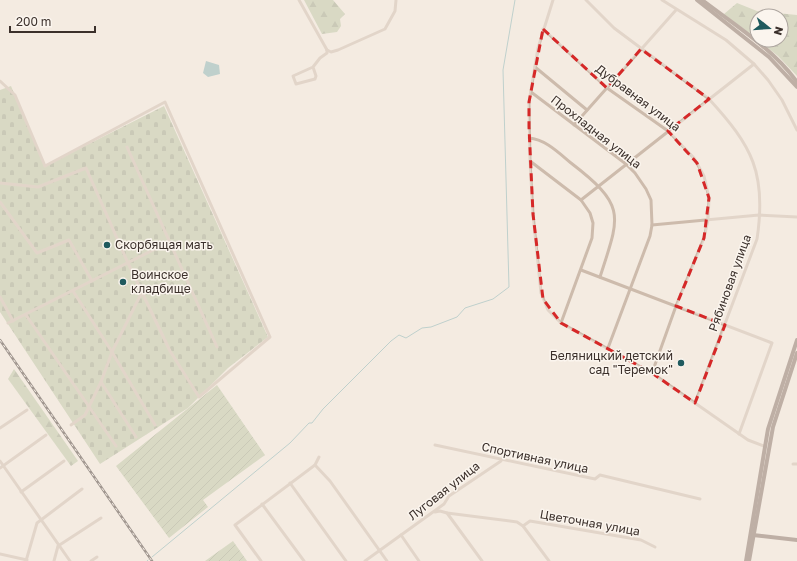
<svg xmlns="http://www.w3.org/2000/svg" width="797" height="561" font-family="'Golos Text',sans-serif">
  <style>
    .forest { fill: url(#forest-firs) }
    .cemetery { fill: url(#cemetery-stones) }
    .garden { fill: url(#garden-furrows) }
    .water { fill: #7fb0b2 }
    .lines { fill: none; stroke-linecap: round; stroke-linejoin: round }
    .stream { stroke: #7fb0b2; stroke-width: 1 }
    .minor { stroke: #cdbbac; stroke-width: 3 }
    .major { stroke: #7d675c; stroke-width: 4 }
    .rail-casing { stroke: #3b302b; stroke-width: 2.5 }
    .rail { stroke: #fbf5ee; stroke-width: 1; stroke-dasharray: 3; stroke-linecap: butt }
    .marked { fill: none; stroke: #d62828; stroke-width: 3; stroke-dasharray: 8 5; stroke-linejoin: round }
    .poi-dot { fill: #1f5a5e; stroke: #fbf5ee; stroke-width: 1.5 }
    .labels { text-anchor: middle; stroke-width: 3; stroke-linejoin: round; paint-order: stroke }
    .street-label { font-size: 12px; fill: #3b302b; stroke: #fbf5ee }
    .poi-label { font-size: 12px; fill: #3b302b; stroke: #fbf5ee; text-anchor: start }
  </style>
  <defs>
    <pattern id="forest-firs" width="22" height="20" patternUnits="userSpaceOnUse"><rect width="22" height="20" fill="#b8c4a0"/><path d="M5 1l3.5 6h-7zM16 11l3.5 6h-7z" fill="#97a083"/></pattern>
    <pattern id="cemetery-stones" width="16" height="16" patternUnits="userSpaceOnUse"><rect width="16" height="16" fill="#b8c4a0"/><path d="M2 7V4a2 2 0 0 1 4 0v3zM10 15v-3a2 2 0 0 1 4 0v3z" fill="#97a083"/></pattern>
    <pattern id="garden-furrows" width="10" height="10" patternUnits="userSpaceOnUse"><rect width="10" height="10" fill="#b8c4a0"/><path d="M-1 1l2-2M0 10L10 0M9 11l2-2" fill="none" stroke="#97a083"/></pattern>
  </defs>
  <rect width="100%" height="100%" fill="#f4ebe1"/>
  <g class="forest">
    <path d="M304 0H333L345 14 340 19 341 26 337 32 322 34Z"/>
    <path d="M737 3 757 11 797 15V76L778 56 758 40H781V16H757V39L724 14Z"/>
    <path d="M14 369 78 461 71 466 8 379Z"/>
  </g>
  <path class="cemetery" d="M11 86 45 166 164 106 268 337 228 368 188 408 100 464 0 312V90Z"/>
  <g class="garden">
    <path d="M217 385 265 455 203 500 208 507 169 538 116 466Z"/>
    <path d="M233 541 247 561H205Z"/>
  </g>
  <path class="water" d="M206 61 219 65 220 74 208 77 203 73Z"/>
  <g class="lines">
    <g class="stream">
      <path d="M152 557 290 443 309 423H312L323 409 391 341 399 335 406 338 422 328 431 327 457 317 465 308 493 299 509 287 503 70 515 0"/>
      <path d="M147 561 148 560"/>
    </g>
    <g class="minor">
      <path d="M299 0 327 50"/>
      <path d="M553 0 538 48 529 102 530 161 533 214 541 293 548 310 561 323 652 373 748 440 764 446"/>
      <path d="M586 0 614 28 709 99C752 146 767 173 757 239L695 403"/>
      <path d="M662 0 726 40 754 64 768 80 782 100 797 130"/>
      <path d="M543 29 607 88 668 131 694 158 704 176 709 198 708 220 704 238 676 306 652 373"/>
      <path d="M327 50 331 52 338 50 385 29 395 11 396 0"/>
      <path d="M313 67 293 76 296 84 315 79 316 76 313 67 320 58 327 53V50"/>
      <path d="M535 67 587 110"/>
      <path d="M0 81 15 95 45 166 165 102 270 337 199 397 170 351 128 263 86 168 38 187 0 183"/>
      <path d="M531 92 626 164 635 173 646 189 651 200 652 225 650 236 608 348"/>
      <path d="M574 125 676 10"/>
      <path d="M529 138C545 139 559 153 571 163 627 206 620 215 600 277"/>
      <path d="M127 147 217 347"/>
      <path d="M530 161 581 200 590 213 593 223 592 238 561 323"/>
      <path d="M581 200 754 64"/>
      <path d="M0 202 37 253 69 240 92 281"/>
      <path d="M652 225 759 215 797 217"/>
      <path d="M581 270 772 343 739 434"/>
      <path d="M73 291 112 352 155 425"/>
      <path d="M0 297 13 321"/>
      <path d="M26 315 116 446"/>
      <path d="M8 323 169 242"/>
      <path d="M101 382 136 437"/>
      <path d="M71 425 85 415 101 382 112 352 142 292"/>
      <path d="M0 428 27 410"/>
      <path d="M435 445 595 479 600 475 700 499"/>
      <path d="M0 461 70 561"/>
      <path d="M793 464H797"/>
      <path d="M315 465 330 481 387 561"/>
      <path d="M0 468 46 435"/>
      <path d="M290 483 346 561"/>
      <path d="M21 492 64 461"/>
      <path d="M262 504 304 561"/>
      <path d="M435 512 440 511 447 513 482 561"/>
      <path d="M447 513 517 522 523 526 549 561"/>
      <path d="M523 526 530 521 641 540 655 547"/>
      <path d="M401 535 419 561"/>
      <path d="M0 554 27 560"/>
      <path d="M26 561 37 523 82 489"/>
      <path d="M54 561 58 546 101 518"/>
      <path d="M91 561 97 557"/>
      <path d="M261 561 235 525 315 465 319 457"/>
      <path d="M365 561 433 512 444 504 449 496 501 461"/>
    </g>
    <g class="major">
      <path d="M697 0 769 57 797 87"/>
      <path d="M702 0C735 25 773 49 797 82"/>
      <path d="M753 535 797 540"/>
      <path d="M746 561 768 429 797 340"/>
      <path d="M749 561 773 427 797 353"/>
    </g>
    <g class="rail-casing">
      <path id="rail" d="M0 340 152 561"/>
    </g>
    <use href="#rail" class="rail"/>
  </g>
  <path d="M0 0H797V561H0ZM543 29 607 88 641 49 709 99 668 131 697 163 709 198 704 238 676 306 725 325 695 403 652 373 561 323 543 299 533 214 529 127V102Z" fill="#f4ebe1" fill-opacity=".55" fill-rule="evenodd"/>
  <path class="marked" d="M543 29 607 88 641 49 709 99 668 131 697 163 709 198 704 238 676 306 725 325 695 403 652 373 561 323 543 299 533 214 529 127V102Z"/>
  <g class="poi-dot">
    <circle cx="107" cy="245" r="4"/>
    <circle cx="123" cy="282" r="4"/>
    <circle cx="681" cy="363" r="4"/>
  </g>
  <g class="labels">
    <g class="street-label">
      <text transform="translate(638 98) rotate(37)" y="4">Дубравная улица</text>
      <text transform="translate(596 132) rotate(38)" y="4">Прохладная улица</text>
      <text transform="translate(730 283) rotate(-70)" y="4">Рябиновая улица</text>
      <text transform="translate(535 458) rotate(12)" y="4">Спортивная улица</text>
      <text transform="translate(444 491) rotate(-38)" y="4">Луговая улица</text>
      <text transform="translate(590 523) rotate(10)" y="4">Цветочная улица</text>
    </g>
    <g class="poi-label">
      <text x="115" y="249">Скорбящая мать</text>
      <text x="131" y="279">Воинское<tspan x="131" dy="14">кладбище</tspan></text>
      <text x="673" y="360" text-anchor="end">Беляницкий детский<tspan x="673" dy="14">сад "Теремок"</tspan></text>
    </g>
  </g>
  <g transform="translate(769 28) rotate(107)"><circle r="19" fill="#fbf5ee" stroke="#aea6a0"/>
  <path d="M0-3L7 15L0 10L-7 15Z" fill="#1f5a5e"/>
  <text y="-6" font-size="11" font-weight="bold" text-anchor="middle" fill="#3b302b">N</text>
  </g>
  <path d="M10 26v6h85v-6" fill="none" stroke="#3b302b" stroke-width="2"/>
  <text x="16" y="26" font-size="12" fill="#3b302b" stroke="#fbf5ee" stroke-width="3" paint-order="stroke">200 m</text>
</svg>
